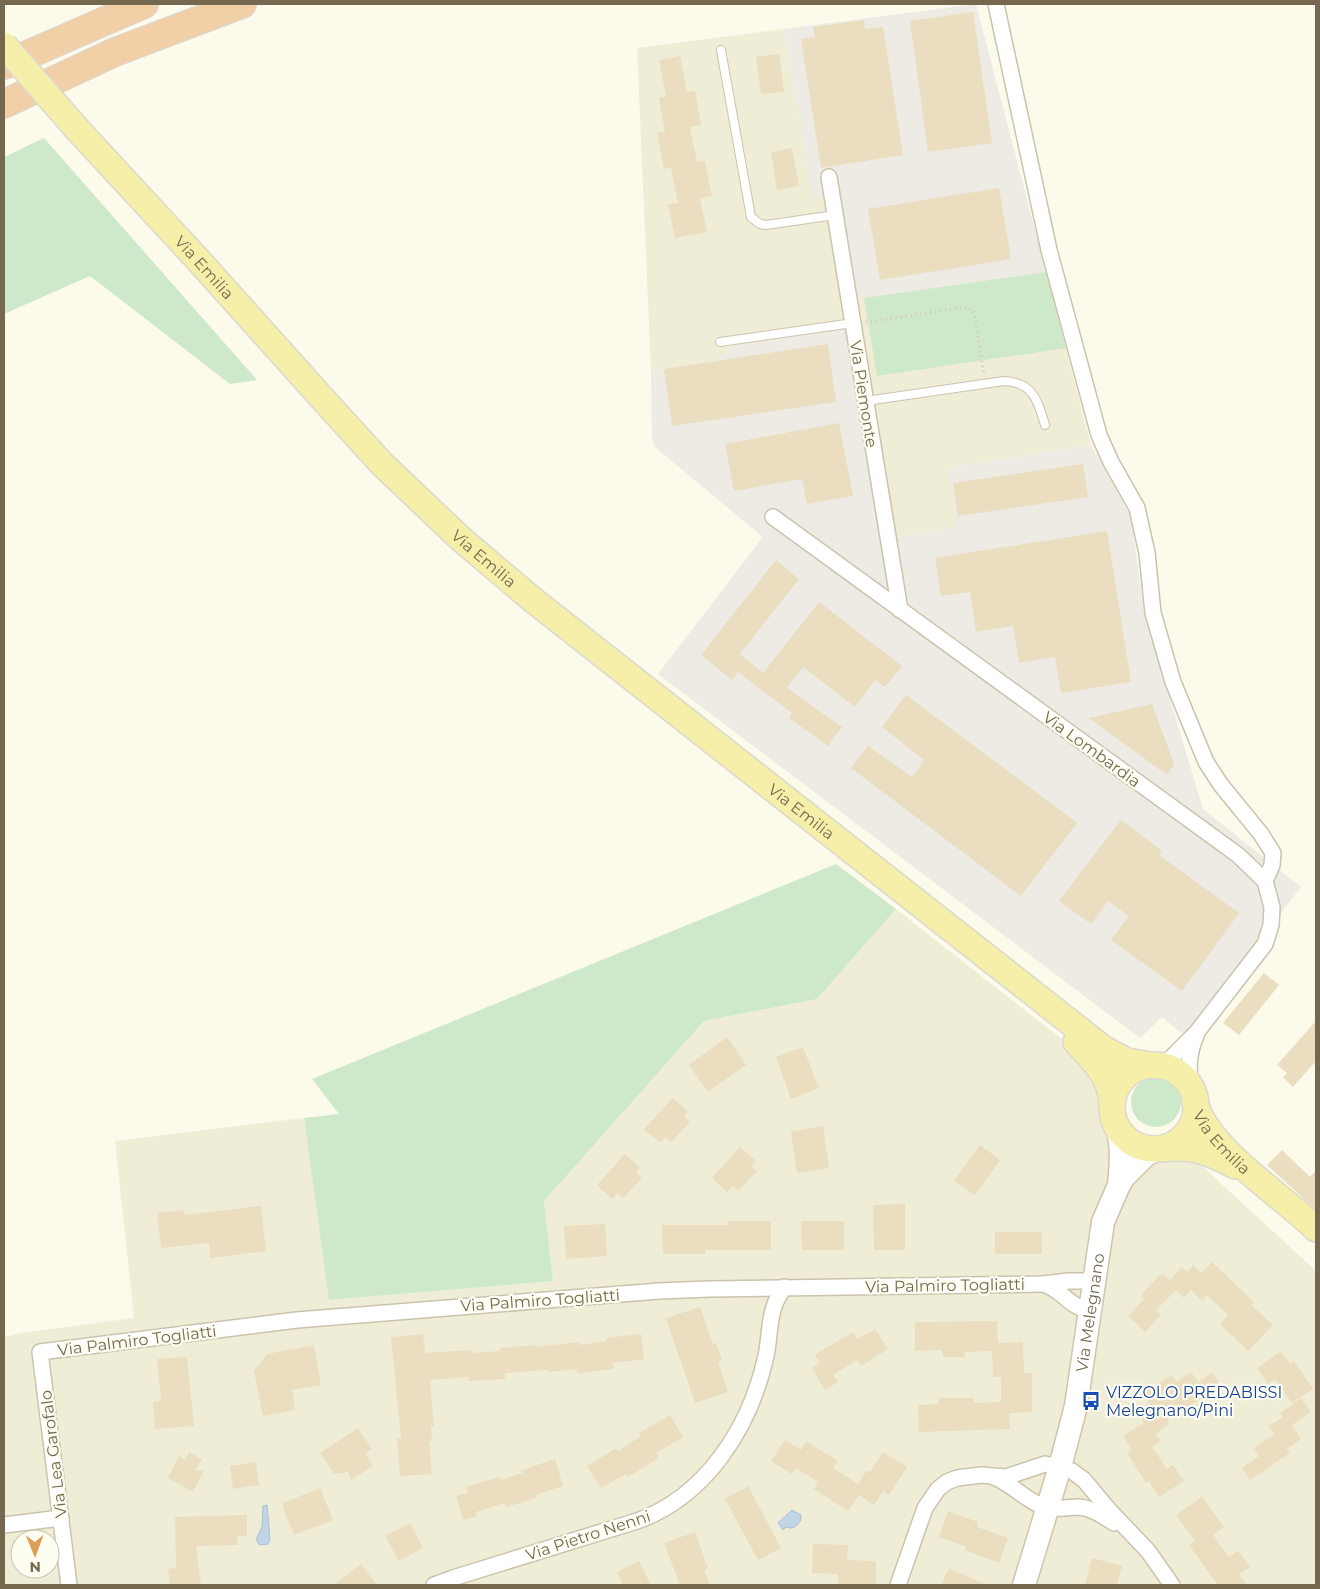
<svg xmlns="http://www.w3.org/2000/svg" width="1320" height="1589" font-family="Montserrat,sans-serif">
  <style>
    .residential { fill: #f0edd7; fill-rule: evenodd }
    .industrial { fill: #edebe3 }
    .green { fill: #cde9ca }
    .water { fill: #c0d5e5; stroke: #a7c1d6 }
    .building { fill: #eaddc0 }
    .lines { fill: none; stroke-linecap: round; stroke-linejoin: round }
    .lane-casing { stroke: #cbc3ae; stroke-width: 10 }
    .street-casing { stroke: #cbc3ae; stroke-width: 18 }
    .secondary-casing { stroke: #cec5ad; stroke-width: 25 }
    .primary-casing { stroke: #dbd8d1; stroke-width: 28 }
    .highway-casing { stroke: #dbd8d1; stroke-width: 30 }
    .path { stroke: #d5c6a7; stroke-width: 3; stroke-dasharray: 1 4; stroke-linecap: butt }
    .lane { stroke: #fff; stroke-width: 8 }
    .street { stroke: #fff; stroke-width: 15 }
    .secondary { stroke: #fff; stroke-width: 22 }
    .primary { stroke: #f5efa9; stroke-width: 25 }
    .highway { stroke: #f1d0a7; stroke-width: 28 }
    .primary-bridge-casing { stroke: #dbd8d1; stroke-width: 28; stroke-linecap: butt }
    .primary-bridge { stroke: #f5efa9; stroke-width: 25 }
    .labels { text-anchor: middle; stroke-width: 4.5; stroke-linejoin: round; paint-order: stroke }
    .street-label { font-size: 16px; fill: #76684f; stroke: #fefdf2 }
    .transit-label { font-size: 16px; fill: #164399; stroke: #fefdf2; text-anchor: start }
  </style>
  <rect width="100%" height="100%" fill="#fcfaeb"/>
  <g class="residential">
    <path d="M784 29 813 198 835 196 852 299 1046 272 1091 445 948 468 958 527 891 538 732 346 718 361 651 371 637 48Z"/>
    <path d="M896 909 1077 1051 1100 1085 1105 1122 1130 1148 1155 1156 1188 1153 1316 1271V1585H4V1337L21 1333 134 1318 115 1141 304 1118 330 1300 553 1281 544 1201 704 1021 817 999ZM20 1539H50V1569H20Z"/>
  </g>
  <g class="industrial">
    <path d="M976 4 1046 272 852 300 835 196 813 199 784 29Z"/>
    <path d="M857 327 892 538 957 527 948 468 1091 445 1131 517 1144 613 1203 809 1301 887 1185 1036 1162 1017 1140 1038 658 674 763 537 656 448 652 440 651 371 718 361 732 346Z"/>
  </g>
  <g class="green">
    <path d="M44 138 257 380 230 384 90 276 4 314V157Z"/>
    <path d="M1046 272 1066 348 877 376 864 298Z"/>
    <path d="M836 864 896 909 817 999 704 1021 544 1201 553 1281 329 1300 304 1118 339 1114 312 1079Z"/>
    <circle cx="1156" cy="1102" r="25"/>
  </g>
  <g class="water">
    <path d="M267 1505 270 1540 268 1544 260 1545 257 1542V1537L262 1527 263 1506Z"/>
    <path d="M792 1510 801 1515V1520C796 1526 794 1530 786 1527L783 1530 778 1523Z"/>
  </g>
  <g class="building">
    <path d="M973 12 992 143 928 152 910 21Z"/>
    <path d="M864 20 865 29 883 27 903 155 821 168 801 39 815 37 813 27Z"/>
    <path d="M779 54 784 92 761 94 756 57Z"/>
    <path d="M680 56 687 92 695 91 701 125 690 127 697 162 705 161 712 196 700 198 707 232 675 238 668 204 678 203 671 167 664 169 657 133 665 132 659 98 666 96 659 60Z"/>
    <path d="M792 148 799 186 777 190 771 152Z"/>
    <path d="M999 188 1011 259 880 280 868 209Z"/>
    <path d="M828 344 836 402 672 426 664 369Z"/>
    <path d="M839 423 853 496 807 504 802 479 734 491 725 444Z"/>
    <path d="M1083 464 1088 497 958 516 953 483Z"/>
    <path d="M1107 531 1131 682 1061 693 1055 657 1019 663 1013 626 976 632 970 592 941 596 935 558Z"/>
    <path d="M776 560 799 579 740 654 763 673 819 602 902 666 885 687 875 680 855 707 803 667 787 688 842 727 828 746 789 718 792 713 738 672 732 680 701 655Z"/>
    <path d="M906 695 1077 823 1021 896 851 768 868 746 912 777 924 760 882 727Z"/>
    <path d="M1152 704 1174 764 1167 775 1089 718Z"/>
    <path d="M1121 820 1162 851 1159 855 1239 913 1182 991 1111 940 1129 916 1108 901 1091 924 1059 901Z"/>
    <path d="M1264 973 1279 985 1239 1035 1223 1023Z"/>
    <path d="M1316 1021V1061L1293 1087 1283 1077 1287 1073 1277 1065Z"/>
    <path d="M727 1037 746 1065 708 1092 689 1065Z"/>
    <path d="M803 1047 819 1088 791 1099 776 1057Z"/>
    <path d="M673 1098 688 1112 684 1117 690 1122 671 1142 665 1137 660 1143 644 1129Z"/>
    <path d="M823 1126 829 1168 797 1173 791 1132Z"/>
    <path d="M980 1145 1000 1160 975 1195 954 1181Z"/>
    <path d="M740 1147 756 1161 751 1166 757 1171 738 1191 733 1186 727 1192 712 1178Z"/>
    <path d="M1282 1150 1310 1177 1316 1170V1210L1267 1165Z"/>
    <path d="M625 1154 640 1168 636 1173 642 1178 623 1198 617 1193 612 1199 597 1185Z"/>
    <path d="M905 1204V1250H874L873 1205Z"/>
    <path d="M261 1206 266 1251 210 1258 209 1243 161 1248 157 1213 184 1210V1215Z"/>
    <path d="M728 1221H771V1250H705V1254H663L662 1225H728Z"/>
    <path d="M801 1221H844V1250H802Z"/>
    <path d="M605 1224 607 1256 566 1259 564 1226Z"/>
    <rect x="995" y="1232" width="47" height="22"/>
    <path d="M1212 1262 1254 1302 1251 1305 1273 1325 1248 1351 1220 1324 1228 1315 1207 1295 1202 1301 1191 1290 1184 1298 1176 1290 1156 1310 1161 1315 1145 1332 1128 1316 1144 1299 1141 1295 1162 1273 1170 1280 1182 1267 1187 1272 1193 1265 1201 1273Z"/>
    <path d="M700 1307 713 1344 716 1343 722 1360 718 1362 728 1392 695 1403 666 1318Z"/>
    <path d="M997 1321 998 1343 1023 1342 1024 1373H1032V1412L1009 1413 1010 1429 919 1432 918 1405 939 1404V1398H973L974 1403 1001 1402V1377H993L992 1351 965 1352V1357H943L942 1350 915 1351V1322Z"/>
    <path d="M875 1329 888 1349 861 1366 857 1360 833 1375 838 1382 825 1390 812 1368 820 1363 815 1355 853 1332 857 1339Z"/>
    <path d="M423 1334 425 1353 472 1350 473 1353 500 1351V1348L535 1345V1347L579 1342V1345L607 1341 606 1338 641 1334 644 1359 613 1363 614 1369 577 1373V1369L548 1372V1370L505 1373V1379L469 1381V1377L430 1380 434 1426H431L432 1441H429L432 1474 400 1476 397 1438H401L391 1337Z"/>
    <path d="M314 1345 321 1385 292 1390 295 1410 263 1416 254 1371 267 1354Z"/>
    <path d="M1281 1351 1290 1364 1294 1361 1313 1389 1292 1403 1275 1379 1268 1384 1257 1368Z"/>
    <path d="M187 1357 194 1426 155 1429 153 1402 161 1401 157 1359Z"/>
    <path d="M1191 1372 1198 1382 1212 1373 1219 1382 1208 1394 1167 1420 1169 1424 1155 1434 1161 1441 1152 1447 1167 1469 1173 1465 1184 1481 1159 1497 1149 1481 1146 1483 1127 1453 1132 1450 1123 1436 1144 1423 1136 1411 1149 1403 1143 1394 1172 1375 1176 1382Z"/>
    <path d="M1301 1398 1311 1412 1292 1425 1301 1439 1287 1449 1290 1453 1250 1480 1242 1468 1259 1456 1254 1448 1275 1434 1269 1426 1283 1417 1280 1413Z"/>
    <path d="M670 1415 683 1437 656 1453 659 1458 628 1477 626 1474 601 1488 587 1466 616 1448 618 1451 641 1436 639 1433Z"/>
    <path d="M358 1428 372 1449 365 1454 373 1466 351 1480 348 1472 334 1474 320 1453Z"/>
    <path d="M785 1440 801 1450 806 1441 838 1461 833 1468 858 1484 867 1470 870 1472 883 1452 907 1467 889 1495 883 1491 874 1505 859 1495 848 1511 814 1489 818 1482 796 1468 792 1474 771 1461Z"/>
    <path d="M189 1452 202 1459 195 1471 204 1470 193 1492 168 1478 179 1456 185 1460Z"/>
    <path d="M555 1459 563 1486 535 1495 536 1498 506 1507 505 1503 476 1512 477 1516 463 1520 456 1496 468 1492 466 1487 499 1477 500 1480 523 1473 522 1470Z"/>
    <path d="M256 1462 259 1485 233 1489 230 1466Z"/>
    <path d="M748 1486 781 1548 758 1560 725 1499Z"/>
    <path d="M320 1488 333 1520 294 1535 283 1508V1503Z"/>
    <path d="M1202 1497 1224 1527 1213 1535 1229 1557 1238 1551 1250 1567 1239 1574 1247 1585H1218L1189 1545 1195 1541 1176 1515Z"/>
    <path d="M948 1511 978 1522 977 1527 1008 1538 999 1563 965 1550 966 1547 939 1537Z"/>
    <path d="M247 1515V1536H237L238 1545 196 1546 201 1585H170L168 1569 176 1568 175 1517Z"/>
    <path d="M410 1523 423 1548 399 1561 385 1536Z"/>
    <path d="M695 1532 708 1568 704 1570 710 1585H680L664 1543Z"/>
    <path d="M813 1544 848 1545 847 1560 876 1561V1585H838V1574L812 1573Z"/>
    <path d="M1092 1558 1122 1566 1117 1585H1085Z"/>
    <path d="M639 1561 651 1585H623L617 1572Z"/>
    <path d="M361 1564 377 1585H333Z"/>
    <path d="M949 1568 955 1571 987 1585H941Z"/>
  </g>
  <g class="lines">
    <g class="lane-casing">
      <g id="lane">
        <path d="M721 50 751 217 760 224 766 225 835 215"/>
        <path d="M720 342 853 323"/>
        <path d="M866 401 1004 381C1033 382 1038 401 1045 425"/>
      </g>
    </g>
    <g class="street-casing">
      <g id="street">
        <path d="M996 4 1049 250 1099 435 1111 462 1137 508 1147 553 1153 613 1173 682 1206 762 1221 785 1261 834 1273 853 1272 865 1265 881"/>
        <path d="M829 177 900 610"/>
        <path d="M773 517 1238 855 1265 881 1272 907 1271 925 1265 944 1197 1032 1170 1059 1156 1066"/>
        <path d="M1191 1089C1188 1070 1188 1054 1196 1036"/>
        <path d="M1043 1284C1062 1289 1068 1306 1089 1311"/>
        <path d="M994 1477C1012 1484 1023 1498 1040 1505 1053 1511 1065 1507 1079 1507 1092 1508 1103 1516 1114 1523"/>
        <path d="M4 1525 61 1518"/>
        <path d="M69 1585 40 1352 297 1320 659 1291 709 1289 1043 1284 1069 1281H1094"/>
        <path d="M434 1585 453 1578 637 1521C705 1497 749 1429 765 1360 770 1342 768 1321 775 1304 777 1298 781 1293 784 1287"/>
        <path d="M898 1585 925 1508 938 1489 947 1482 957 1478 981 1475 1006 1477 1045 1464 1060 1467 1072 1471 1084 1480 1109 1510 1148 1551 1172 1585"/>
      </g>
    </g>
    <g class="secondary-casing">
      <g id="secondary">
        <path d="M1116 1126C1123 1144 1121 1165 1119 1185"/>
        <path id="s1" d="M1024 1585 1060 1467 1076 1406 1103 1222 1119 1185 1124 1177 1147 1154 1159 1149"/>
      </g>
    </g>
    <g class="primary-casing">
      <g id="primary">
        <path id="s2" d="M77 129 200 262 321 397 382 464 461 539 533 600 1104 1049 1127 1061 1156 1066"/>
        <path d="M1076 1042C1093 1060 1112 1078 1112 1105"/>
        <circle cx="1154" cy="1107" r="42"/>
        <path id="s3" d="M1195 1102C1206 1148 1283 1196 1316 1229"/>
        <path d="M1162 1149C1192 1145 1209 1152 1235 1166"/>
      </g>
    </g>
    <g class="highway-casing">
      <g id="highway">
        <path d="M4 65 144 4"/>
        <path d="M4 104 115 52 242 4"/>
      </g>
    </g>
    <path class="path" d="M866 322 968 307 974 313 984 374"/>
    <use href="#lane" class="lane"/>
    <use href="#street" class="street"/>
    <use href="#secondary" class="secondary"/>
    <use href="#primary" class="primary"/>
    <use href="#highway" class="highway"/>
    <g class="primary-bridge-casing">
      <path id="primary-bridge" d="M4 45 77 129"/>
    </g>
    <use href="#primary-bridge" class="primary-bridge"/>
  </g>
  <defs>
    <g id="bus-bare" transform="scale(1.5)"><path d="M-5-6H5V4H4V6H2V4H-2V6H-4V4H-5ZM-3.5-4V0h7V-4ZM-3.5 1.2v1.5H-2V1.2ZM2 1.2v1.5H3.5V1.2Z" fill="#1a4fb4" stroke="#fefdf2" stroke-width="2.5" paint-order="stroke"/></g>
  </defs>
  <g fill-rule="evenodd">
    <use href="#bus-bare" x="1091" y="1401"/>
  </g>
  <g class="labels">
    <g class="street-label">
      <text dy="6" stroke="none"><textPath href="#s2" startOffset="188">Via Emilia</textPath></text>
      <text transform="translate(864 394) rotate(81)" y="6">Via Piemonte</text>
      <text dy="6" stroke="none"><textPath href="#s2" startOffset="592">Via Emilia</textPath></text>
      <text transform="translate(1092 749) rotate(36)" y="6">Via Lombardia</text>
      <text dy="6" stroke="none"><textPath href="#s2" startOffset="998">Via Emilia</textPath></text>
      <text dy="6" stroke="none"><textPath href="#s3" startOffset="49">Via Emilia</textPath></text>
      <text transform="translate(945 1285) rotate(-1)" y="6">Via Palmiro Togliatti</text>
      <text transform="translate(540 1300) rotate(-4)" y="6">Via Palmiro Togliatti</text>
      <text dy="6" stroke="none"><textPath href="#s1" startOffset="281">Via Melegnano</textPath></text>
      <text transform="translate(137 1340) rotate(-7)" y="6">Via Palmiro Togliatti</text>
      <text transform="translate(53 1454) rotate(-97)" y="6">Via Lea Garofalo</text>
      <text transform="translate(588 1535) rotate(-18)" y="6">Via Pietro Nenni</text>
    </g>
    <g class="transit-label">
      <text x="1106" y="1398">VIZZOLO PREDABISSI<tspan x="1106" dy="18">Melegnano/Pini</tspan></text>
    </g>
  </g>
  <rect width="1320" height="1589" fill="none" stroke="#76684f" stroke-width="10"/>
  <g transform="translate(35 1554) rotate(179)"><circle r="24" fill="#fefdf2" stroke="#c8c1b1"/>
  <path d="M0-4L9 19L0 12L-9 19Z" fill="#dd9e59"/>
  <text y="-8" font-size="14" font-weight="bold" text-anchor="middle" fill="#76684f">N</text>
  </g>
</svg>
